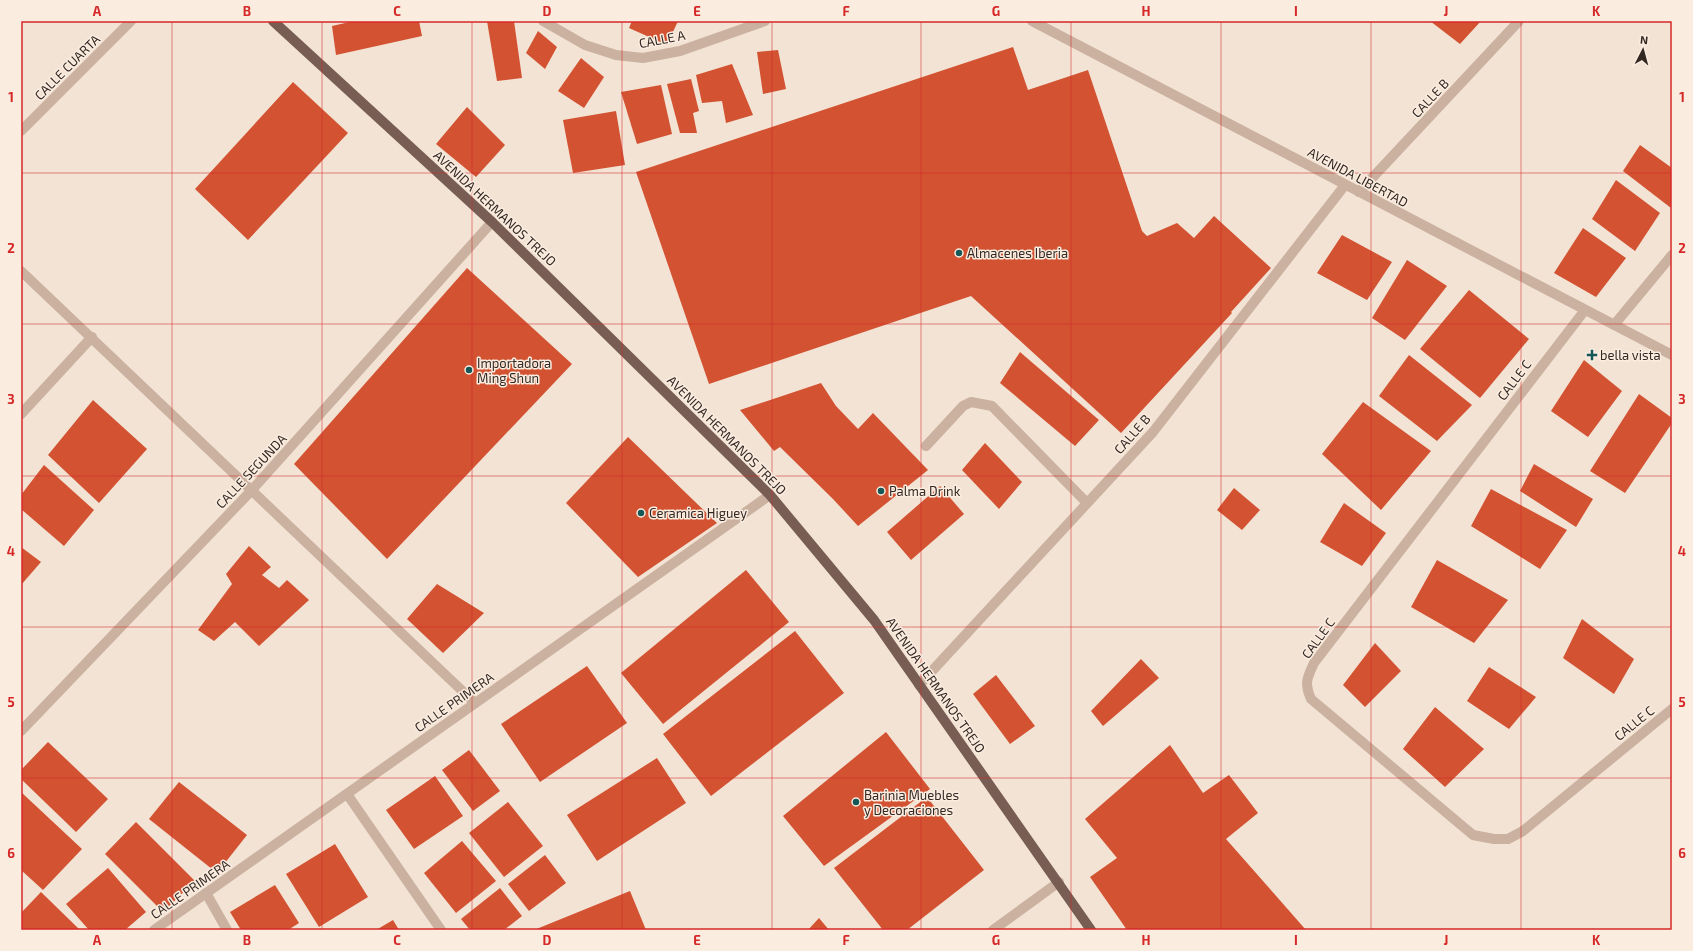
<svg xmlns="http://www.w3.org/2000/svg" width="1693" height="951" font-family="'Exo 2',sans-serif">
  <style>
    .building { fill: #d25232 }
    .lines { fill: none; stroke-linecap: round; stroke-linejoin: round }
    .minor { stroke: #cbb19f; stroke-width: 10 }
    .major { stroke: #775d53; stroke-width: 10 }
    .grid { fill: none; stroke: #d62828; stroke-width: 1; stroke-opacity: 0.55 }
    .poi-dot { fill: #165758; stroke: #faede0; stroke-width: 1.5 }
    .labels { text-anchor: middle; stroke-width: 3; stroke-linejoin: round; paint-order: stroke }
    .street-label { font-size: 13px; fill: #342823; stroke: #faede0 }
    .poi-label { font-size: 13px; fill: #342823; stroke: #faede0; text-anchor: start }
    .neatline { fill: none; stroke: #d62828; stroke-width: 1.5 }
    .grid-label { font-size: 13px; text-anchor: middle; font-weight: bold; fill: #d62828 }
  </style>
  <rect width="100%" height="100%" fill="#f3e3d4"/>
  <g class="building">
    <path d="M354 21H419L422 36 336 55 332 26Z"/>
    <path d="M487 21H514L522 78 497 81Z"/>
    <path d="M632 21H678L667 45 629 28Z"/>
    <path d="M1430 21H1481L1460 44Z"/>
    <path d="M538 31 557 47 545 69 526 53Z"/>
    <path d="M1013 47 1028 90 1088 70 1142 231 1147 236 1177 223 1194 238 1214 216 1271 268 1231 312 1232 313 1121 433 971 296 709 384 636 172Z"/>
    <path d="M778 50 786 89 763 94 757 52Z"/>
    <path d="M581 58 604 77 584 108 558 91Z"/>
    <path d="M732 64 753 115 726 123 722 101 702 103 696 75Z"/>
    <path d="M691 79 699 111 693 113 697 133H680L667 84Z"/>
    <path d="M293 82 348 133 248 240 195 189Z"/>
    <path d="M661 85 672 134 637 144 621 92Z"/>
    <path d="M467 107 505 145 476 177 436 144Z"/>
    <path d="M616 111 625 165 573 173 563 120Z"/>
    <path d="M1640 145 1672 168 1671 208 1623 171Z"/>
    <path d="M1616 180 1660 213 1635 251 1592 219Z"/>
    <path d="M1583 228 1626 258 1596 297 1554 273Z"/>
    <path d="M1342 235 1392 262 1367 300 1317 273Z"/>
    <path d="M1407 260 1447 286 1405 340 1372 318Z"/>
    <path d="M467 268 572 364 387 559 294 464Z"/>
    <path d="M1469 290 1529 339 1480 398 1420 349Z"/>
    <path d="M1020 352 1099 420 1075 446 1000 383Z"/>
    <path d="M1409 355 1472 405 1437 441 1379 396Z"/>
    <path d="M1584 360 1622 391 1588 437 1551 411Z"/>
    <path d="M821 383 836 406 858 429 873 413 928 470 858 526 833 499 780 447 774 451 740 410Z"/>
    <path d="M1639 394 1672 418V423L1625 493 1590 471Z"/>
    <path d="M93 400 147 449 99 503 48 455Z"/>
    <path d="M1363 402 1431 451 1381 510 1322 454Z"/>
    <path d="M628 437 717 523 638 577 566 503Z"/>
    <path d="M985 443 1022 482 999 509 962 470Z"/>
    <path d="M1534 464 1593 499 1576 527 1520 491Z"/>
    <path d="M44 465 94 510 64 546 21 509V495Z"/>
    <path d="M940 486 964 514 911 560 887 532Z"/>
    <path d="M1234 488 1260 510 1242 530 1217 510Z"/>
    <path d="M1491 489 1567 530 1540 569 1471 526Z"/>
    <path d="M1344 503 1386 533 1362 566 1320 542Z"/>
    <path d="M249 546 271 567 262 575 279 588 287 580 309 600 259 646 235 622 214 641 198 630 232 584 226 574Z"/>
    <path d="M21 547 41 562 21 585Z"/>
    <path d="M1437 560 1508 600 1474 643 1411 607Z"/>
    <path d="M746 570 789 622 663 724 621 673Z"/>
    <path d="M437 584 484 613 443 653 407 619Z"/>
    <path d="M1582 619 1634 659 1614 694 1563 658Z"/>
    <path d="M795 631 844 693 711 796 663 734Z"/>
    <path d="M1375 643 1401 671 1365 707 1343 685Z"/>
    <path d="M1141 659 1159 678 1103 726 1091 711Z"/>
    <path d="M587 666 627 723 540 782 501 724Z"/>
    <path d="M1489 667 1536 697 1509 729 1467 701Z"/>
    <path d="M996 675 1035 726 1010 744 973 694Z"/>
    <path d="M1435 707 1484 749 1445 787 1403 749Z"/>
    <path d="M886 732 930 789 824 866 783 816Z"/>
    <path d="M48 742 108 799 76 832 21 779V770Z"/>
    <path d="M1170 745 1203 793 1229 775 1258 813 1226 839 1306 930H1127L1090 877 1117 858 1085 819Z"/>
    <path d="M469 750 500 791 473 811 442 770Z"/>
    <path d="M657 758 686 803 597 861 567 815Z"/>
    <path d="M435 776 463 816 414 849 386 810Z"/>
    <path d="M179 782 247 835 217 873 149 819Z"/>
    <path d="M21 792 82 849 43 890 21 870Z"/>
    <path d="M927 797 984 870 907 930H883L834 868Z"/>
    <path d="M508 802 543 846 504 877 469 833Z"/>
    <path d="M136 822 195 881 163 912 105 854Z"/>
    <path d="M462 841 496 881 456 913 424 873Z"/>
    <path d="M335 844 368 897 319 927 286 874Z"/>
    <path d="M545 855 566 883 529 911 508 884Z"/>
    <path d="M108 868 146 912 125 930H89L66 904Z"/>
    <path d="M275 885 299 923 288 930H241L230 912Z"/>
    <path d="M500 888 522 916 504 930H470L461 919Z"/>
    <path d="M630 891 646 930H534Z"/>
    <path d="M41 892 80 930H21V913Z"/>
    <path d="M819 918 829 930H808Z"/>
    <path d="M393 920 399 930H376Z"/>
  </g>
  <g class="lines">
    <g class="minor">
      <path d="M543 21 585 45 616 55 643 58 680 51 765 21"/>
      <path d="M1032 21 1672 355"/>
      <path d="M21 131 131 21"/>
      <path d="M1359 192 1519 21"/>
      <path d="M21 271 475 703"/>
      <path d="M1585 310 1314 663C1307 678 1304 683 1311 699L1473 835 1494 839H1508L1523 831 1672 709"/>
      <path d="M1614 325 1672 255"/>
      <path d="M21 414 92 337"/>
      <path d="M926 446 963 406 971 402 992 406 1087 503"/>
      <path d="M919 685 1153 432 1345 185"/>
      <path d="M21 731 251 491 492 222"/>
      <path d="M347 794 441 930"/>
      <path d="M206 893 227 930"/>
      <path d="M154 930 770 495"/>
      <path d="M993 930 1059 882"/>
    </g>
    <path class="major" d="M273 21 492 222 770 495 874 620 1091 930"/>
  </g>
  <path class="grid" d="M172 21V930M322 21V930M472 21V930M622 21V930M772 21V930M921 21V930M1071 21V930M1221 21V930M1371 21V930M1521 21V930M21 173H1672M21 324H1672M21 476H1672M21 627H1672M21 778H1672"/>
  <g class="poi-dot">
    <circle cx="959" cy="253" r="4"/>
    <path d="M1590 349h4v4h4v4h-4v4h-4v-4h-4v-4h4z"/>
    <circle cx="469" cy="370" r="4"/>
    <circle cx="881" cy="491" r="4"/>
    <circle cx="641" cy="513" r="4"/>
    <circle cx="856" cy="802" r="4"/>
  </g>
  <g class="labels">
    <g class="street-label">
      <text transform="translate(662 39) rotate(-11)" y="5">CALLE A</text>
      <text transform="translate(67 67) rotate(-45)" y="5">CALLE CUARTA</text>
      <text transform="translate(1430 98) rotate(-47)" y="5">CALLE B</text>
      <text transform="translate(1358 177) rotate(28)" y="5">AVENIDA LIBERTAD</text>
      <text transform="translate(495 208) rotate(43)" y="5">AVENIDA HERMANOS TREJO</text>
      <text transform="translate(1514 380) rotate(-53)" y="5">CALLE C</text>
      <text transform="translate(1132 434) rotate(-49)" y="5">CALLE B</text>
      <text transform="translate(727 435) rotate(45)" y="5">AVENIDA HERMANOS TREJO</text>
      <text transform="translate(251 471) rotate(-47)" y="5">CALLE SEGUNDA</text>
      <text transform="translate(1318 638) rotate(-54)" y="5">CALLE C</text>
      <text transform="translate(936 685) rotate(55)" y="5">AVENIDA HERMANOS TREJO</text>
      <text transform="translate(454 702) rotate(-35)" y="5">CALLE PRIMERA</text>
      <text transform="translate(1634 723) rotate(-39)" y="5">CALLE C</text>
      <text transform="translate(190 889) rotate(-35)" y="5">CALLE PRIMERA</text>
    </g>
    <g class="poi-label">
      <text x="967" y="258">Almacenes Iberia</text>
      <text x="1600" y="360">bella vista</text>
      <text x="477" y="368">Importadora<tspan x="477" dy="15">Ming Shun</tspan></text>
      <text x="889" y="496">Palma Drink</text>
      <text x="649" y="518">Ceramica Higuey</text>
      <text x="864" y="800">Barinia Muebles<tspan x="864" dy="15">y Decoraciones</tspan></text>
    </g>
  </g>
  <rect width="1693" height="951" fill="none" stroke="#faede0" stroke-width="44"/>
  <g transform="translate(1643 50) rotate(6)" stroke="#faede0" stroke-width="3" paint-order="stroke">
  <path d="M0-3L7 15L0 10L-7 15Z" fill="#342823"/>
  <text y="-6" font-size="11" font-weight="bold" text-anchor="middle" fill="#342823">N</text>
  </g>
  <rect x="22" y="22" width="1649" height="907" class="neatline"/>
  <g class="grid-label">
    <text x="97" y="16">A</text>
    <text x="247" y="16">B</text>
    <text x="397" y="16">C</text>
    <text x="547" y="16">D</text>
    <text x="697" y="16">E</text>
    <text x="846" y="16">F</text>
    <text x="996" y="16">G</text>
    <text x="1146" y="16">H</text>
    <text x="1296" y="16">I</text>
    <text x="1446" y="16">J</text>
    <text x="1596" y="16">K</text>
    <text x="11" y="102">1</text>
    <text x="1682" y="102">1</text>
    <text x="11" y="253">2</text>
    <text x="1682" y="253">2</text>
    <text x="11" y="404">3</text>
    <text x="1682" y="404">3</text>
    <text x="11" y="556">4</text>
    <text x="1682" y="556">4</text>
    <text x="11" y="707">5</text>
    <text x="1682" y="707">5</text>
    <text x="11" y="858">6</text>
    <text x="1682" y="858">6</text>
    <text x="97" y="945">A</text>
    <text x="247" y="945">B</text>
    <text x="397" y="945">C</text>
    <text x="547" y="945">D</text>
    <text x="697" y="945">E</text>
    <text x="846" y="945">F</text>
    <text x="996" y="945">G</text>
    <text x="1146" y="945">H</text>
    <text x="1296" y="945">I</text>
    <text x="1446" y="945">J</text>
    <text x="1596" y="945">K</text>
  </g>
</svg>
